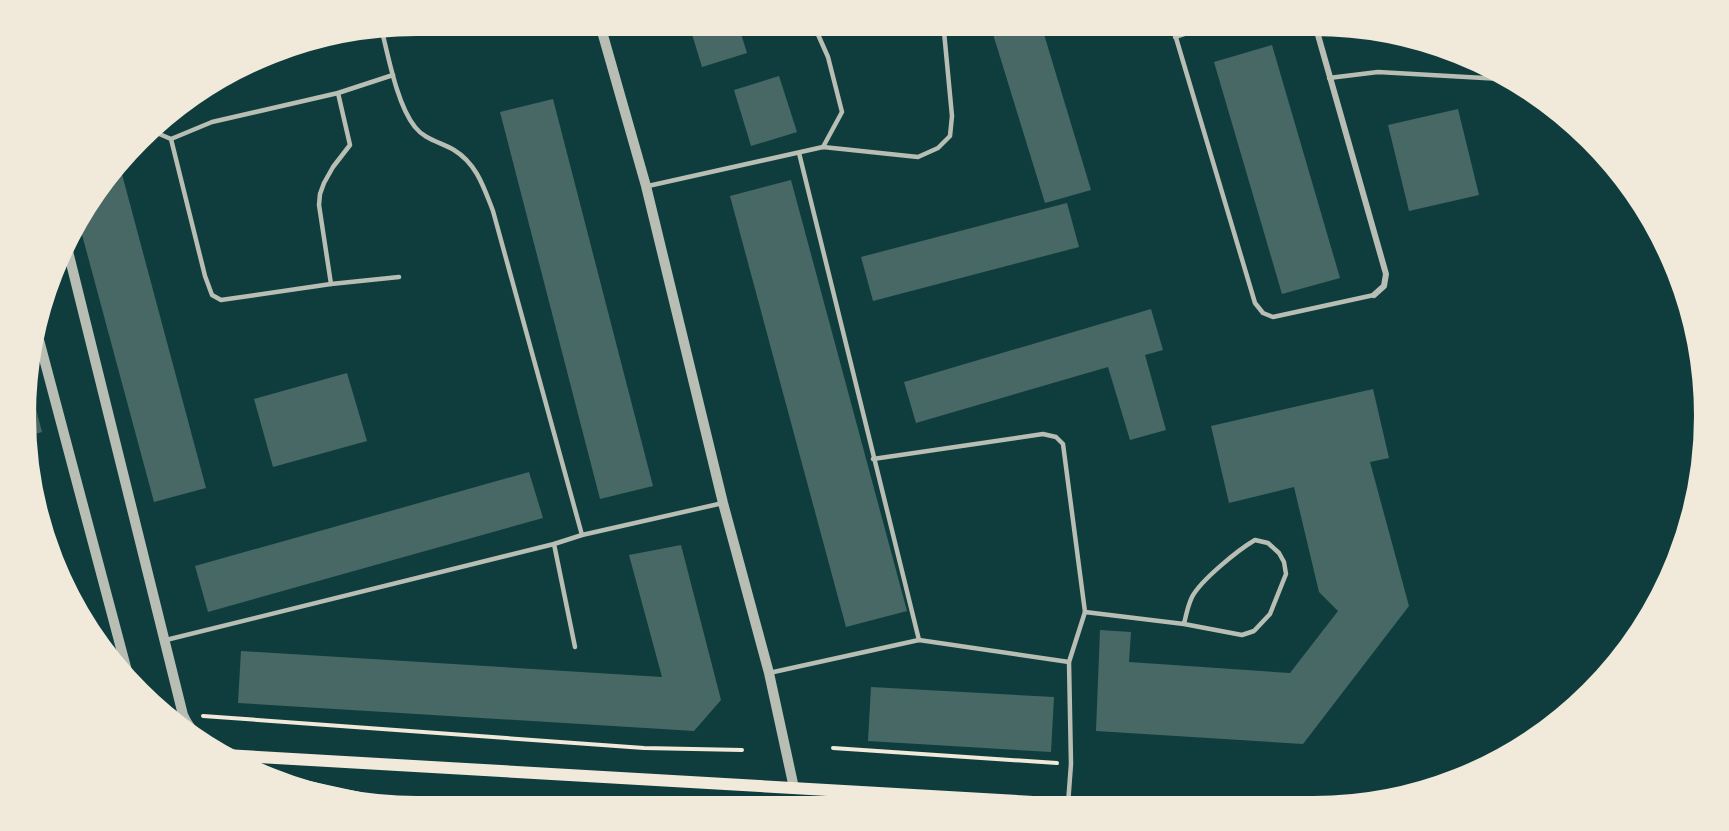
<svg xmlns="http://www.w3.org/2000/svg" width="1729" height="831" font-family="'Varela Round',sans-serif">
  <style>
    .building { fill: #486865 }
    .lines { fill: none; stroke-linecap: round; stroke-linejoin: round }
    .path { stroke: #f1e9da; stroke-width: 4 }
    .service { stroke: #b8beb3; stroke-width: 4.5 }
    .minor { stroke: #b8beb3; stroke-width: 6 }
    .tertiary { stroke: #b8beb3; stroke-width: 10 }
    .secondary { stroke: #f1e9da; stroke-width: 12 }
    .trunk { stroke: #f1e9da; stroke-width: 16 }
    .rim { fill: none; stroke: #f1e9da; stroke-width: 8 }
  </style>
  <rect width="100%" height="100%" fill="#0f3d3e"/>
  <g class="building">
    <path d="M688 21H737L747 53 702 67Z"/>
    <path d="M989 21H1040L1091 190 1045 203Z"/>
    <path d="M1272 45 1340 278 1282 294 1214 62Z"/>
    <path d="M779 76 797 132 751 146 734 90Z"/>
    <path d="M553 99 653 486 600 499 500 112Z"/>
    <path d="M1458 109 1479 195 1409 211 1388 125Z"/>
    <path d="M119 163 206 488 154 502 77 216 87 197Z"/>
    <path d="M791 180 907 611 846 627 730 196Z"/>
    <path d="M1067 203 1079 247 873 301 861 257Z"/>
    <path d="M1151 309 1163 350 1145 355 1166 430 1130 440 1108 367 916 423 904 382Z"/>
    <path d="M347 373 367 441 273 467 254 399Z"/>
    <path d="M27 374 42 432 25 437Z"/>
    <path d="M1373 389 1389 458 1370 462 1409 606 1303 744 1096 731 1100 630 1131 632 1129 662 1290 673 1338 611 1319 592 1294 487 1229 503 1211 426Z"/>
    <path d="M529 472 543 518 208 612 195 566Z"/>
    <path d="M681 545 721 700 694 731 238 703 241 651 662 677 629 555Z"/>
    <path d="M90 636H105L104 657 102 655Z"/>
    <path d="M871 687 1054 697 1051 752 868 741Z"/>
  </g>
  <g class="lines">
    <g class="path">
      <path d="M203 716 644 748 742 750"/>
      <path d="M833 748 1057 763"/>
    </g>
    <g class="service">
      <path d="M812 21 828 57 842 112 823 147"/>
      <path d="M1171 21 1255 303 1263 313 1273 317 1374 295"/>
      <path d="M381 27C388 55 397 105 415 127 425 140 441 142 454 150 477 164 484 188 493 211L582 535"/>
      <path d="M1175 37 1223 21"/>
      <path d="M1329 78 1378 72 1519 80"/>
      <path d="M150 130 171 139 205 276 212 295 221 300 331 284 399 277"/>
      <path d="M171 139 212 122 338 93 393 75"/>
      <path d="M799 153 919 640"/>
      <path d="M648 186 823 147 918 157 938 148 950 136 952 116 943 21"/>
      <path d="M331 284 319 205 320 194 324 183 333 167 350 145 338 93"/>
      <path d="M873 459 1043 434 1056 437 1063 444 1085 612 1069 662 1071 764 1068 804"/>
      <path d="M554 544 575 647"/>
      <path d="M1085 612 1184 624 1242 635 1254 631 1270 614 1286 574 1284 562 1279 553 1268 543 1255 540C1238 550 1201 580 1192 597 1188 605 1186 615 1184 624"/>
      <path d="M166 640 554 544 582 535 723 503"/>
      <path d="M769 673 919 640 1069 662"/>
    </g>
    <path class="minor" d="M1314 21 1386 274 1384 286 1374 295"/>
    <g class="tertiary">
      <path d="M599 21 646 186 723 503 769 673 794 788"/>
      <path d="M65 239 183 715C194 740 210 744 234 755"/>
      <path d="M34 321 131 686"/>
    </g>
    <path class="secondary" d="M225 755 1068 804 1159 807"/>
    <path class="trunk" d="M263 779 396 808"/>
  </g>
  <path d="M0 0H1729V831H0ZM416 32H1314A384 384 0 0 1 1698 416V416A384 384 0 0 1 1314 800H416A384 384 0 0 1 32 416V416A384 384 0 0 1 416 32Z" fill="#f1e9da" fill-rule="evenodd"/>
  <path class="rim" d="M416 32H1314A384 384 0 0 1 1698 416V416A384 384 0 0 1 1314 800H416A384 384 0 0 1 32 416V416A384 384 0 0 1 416 32Z"/>
</svg>
